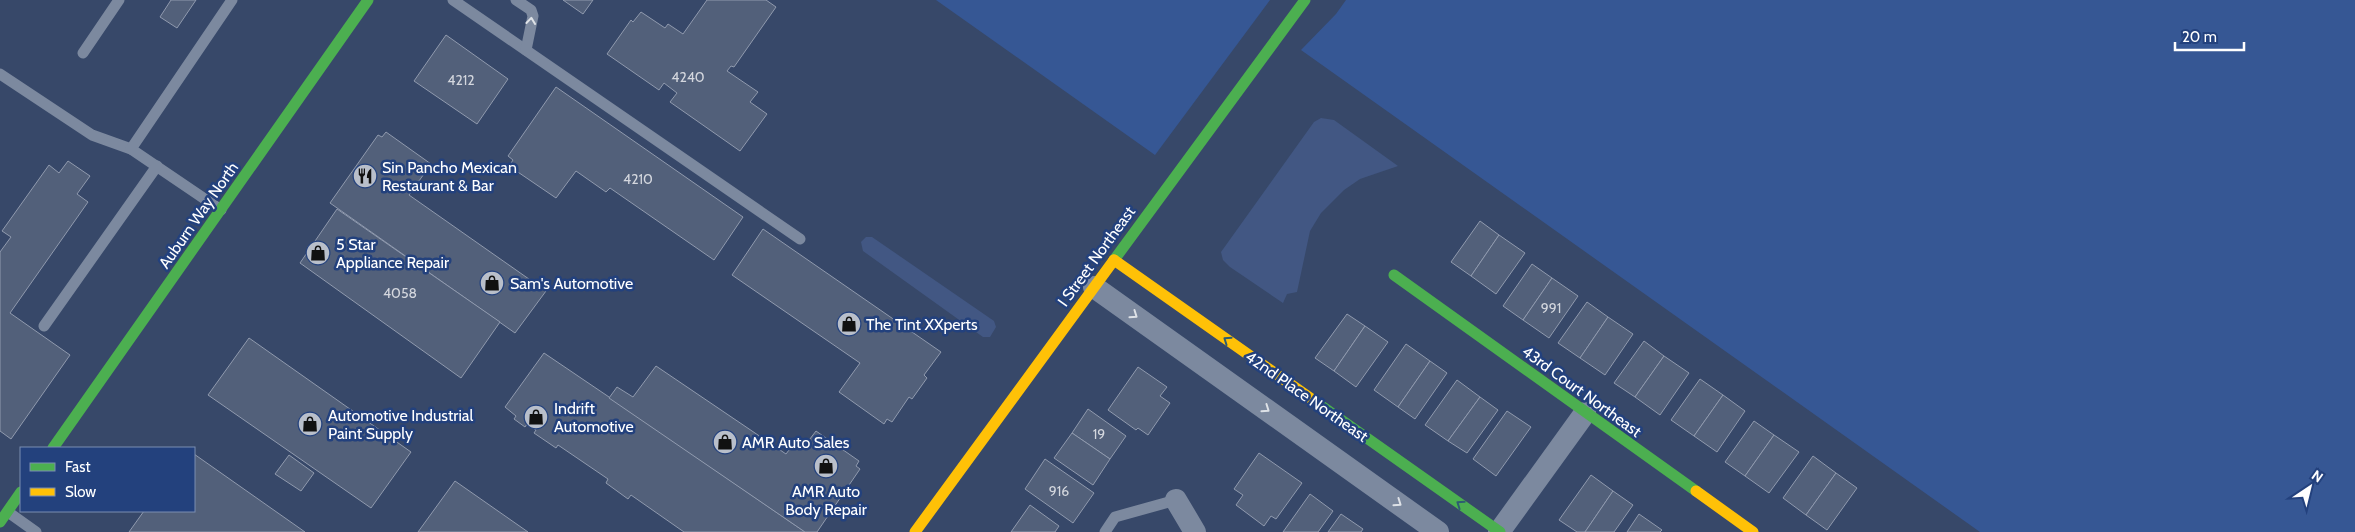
<svg xmlns="http://www.w3.org/2000/svg" width="2355" height="532" font-family="Cabin,sans-serif">
  <style>
    .green { fill: #365794 }
    .water { fill: #425783 }
    .building { fill: #52607a; stroke: #909aae }
    .lines { fill: none; stroke-linecap: round; stroke-linejoin: round }
    .lane { stroke: #7c899f; stroke-width: 11 }
    .street { stroke: #7c899f; stroke-width: 22 }
    .fast { stroke: #4caf50; stroke-width: 11 }
    .slow { stroke: #ffc107; stroke-width: 11 }
    .oneway { stroke: #dee2e7 }
    .oneway2 { stroke: #2d5c72 }
    .labels { text-anchor: middle; stroke-width: 5; stroke-linejoin: round; paint-order: stroke }
    .number-label { font-size: 14px; fill: #d4d7de }
    .poi-label { font-size: 16px; fill: #fff; stroke: #23417d; text-anchor: start }
    .street-label { font-size: 16px; fill: #fff; stroke: #23417d }
  </style>
  <rect width="100%" height="100%" fill="#374869"/>
  <g class="green">
    <path d="M936 0H1270L1155 155Z"/>
    <path d="M1346 0H2355V532H1980L1301 50 1336 14Z"/>
  </g>
  <g class="water">
    <path d="M1321 118 1334 120 1398 166 1360 179 1344 190 1321 213 1310 231 1297 292 1287 294 1283 303 1230 267 1223 260 1221 252 1314 122Z"/>
    <path d="M866 237H872L994 321 996 327 990 337H983L863 251 861 242Z"/>
  </g>
  <g class="building">
    <path d="M171 0H196L177 28 160 17Z"/>
    <path d="M563 0H593L583 14Z"/>
    <path d="M707 0H766L776 7 734 67 731 66 727 71 758 92 750 102 767 114 740 151 670 102 677 93 664 83 659 90 607 54 631 20 633 22 641 12 665 28 668 24 683 34Z"/>
    <path d="M446 35 508 79 477 124 414 81Z"/>
    <path d="M556 87 743 217 714 260 610 188 606 192 576 171 556 198 509 166 513 160 508 156Z"/>
    <path d="M386 132 431 164 409 195 546 291 515 333 330 203 378 135 382 137Z"/>
    <path d="M68 161 90 176 77 194 88 202 10 313 70 355 11 439 0 431V252L11 237 2 231 49 165 59 173Z"/>
    <path d="M337 209 500 322 461 378 300 263Z"/>
    <path d="M1480 221 1499 235 1471 276 1451 262Z"/>
    <path d="M763 229 941 352 924 375 927 378 912 399 909 397 892 422 887 419 884 424 839 392 860 363 732 275Z"/>
    <path d="M1499 235 1525 253 1496 294 1471 276Z"/>
    <path d="M1532 264 1552 278 1523 320 1503 306Z"/>
    <path d="M1552 278 1578 296 1549 338 1523 320Z"/>
    <path d="M1587 302 1608 317 1580 358 1558 343Z"/>
    <path d="M1347 314 1365 326 1334 371 1315 358Z"/>
    <path d="M1608 317 1633 334 1605 375 1580 358Z"/>
    <path d="M1365 326 1388 342 1356 387 1334 371Z"/>
    <path d="M249 338 411 452 371 508 208 395Z"/>
    <path d="M1644 341 1664 356 1635 397 1614 383Z"/>
    <path d="M1406 344 1430 361 1398 407 1374 390Z"/>
    <path d="M544 353 609 397 805 532H684L631 495 628 499 606 483 608 479 558 445 556 448 534 433 536 430 527 424 525 427 514 419 516 416 505 407Z"/>
    <path d="M1664 356 1689 373 1660 415 1635 397Z"/>
    <path d="M1430 361 1447 373 1415 419 1398 407Z"/>
    <path d="M656 366 786 454 795 442 803 448 816 431 859 461 856 466 860 469 817 532H805L609 398 617 387 633 397Z"/>
    <path d="M1138 367 1167 387 1160 396 1170 403 1148 435 1138 428 1136 430 1108 410Z"/>
    <path d="M1700 379 1723 395 1694 436 1671 420Z"/>
    <path d="M1457 380 1480 397 1448 441 1425 425Z"/>
    <path d="M1723 395 1745 411 1717 452 1694 436Z"/>
    <path d="M1480 397 1498 410 1467 453 1448 441Z"/>
    <path d="M1088 409 1126 436 1110 459 1072 433Z"/>
    <path d="M1507 411 1531 427 1496 476 1473 459Z"/>
    <path d="M1754 421 1774 435 1745 476 1725 462Z"/>
    <path d="M1072 433 1110 459 1093 485 1054 458Z"/>
    <path d="M1774 435 1799 452 1769 493 1745 476Z"/>
    <path d="M1259 453 1302 483 1276 519 1271 516 1264 526 1236 505 1243 495 1234 489Z"/>
    <path d="M194 454 305 532H129L144 511H194Z"/>
    <path d="M289 455 314 473 301 491 275 474Z"/>
    <path d="M1813 456 1836 473 1806 515 1783 498Z"/>
    <path d="M1045 459 1094 493 1073 523 1025 489Z"/>
    <path d="M1836 473 1857 488 1827 530 1806 515Z"/>
    <path d="M1591 475 1613 491 1585 532H1577L1559 520Z"/>
    <path d="M455 481 528 532H418Z"/>
    <path d="M1613 491 1633 505 1614 532H1585Z"/>
    <path d="M1310 494 1333 511 1318 532H1283Z"/>
    <path d="M1030 505 1059 526 1055 532H1011Z"/>
    <path d="M1341 514 1363 529 1361 532H1328Z"/>
    <path d="M1639 514 1662 530 1660 532H1627Z"/>
  </g>
  <g class="lines">
    <g class="lane">
      <path d="M453 0 800 239"/>
      <path d="M516 0 531 10 533 16 526 50"/>
      <path d="M83 53 119 0"/>
      <path d="M0 74 92 135 131 149"/>
      <path d="M221 210 131 149 232 0"/>
      <path d="M44 326 157 166"/>
      <path d="M8 512 36 532"/>
      <path d="M1105 532 1115 517 1176 500"/>
    </g>
    <g class="street">
      <path d="M1094 287 1438 532"/>
      <path d="M1176 500 1195 532"/>
      <path d="M1499 532 1585 413"/>
    </g>
    <g class="fast">
      <path d="M1114 260 1305 0"/>
      <path d="M1394 275 1696 491"/>
      <path d="M1313 400 1500 532"/>
      <path d="M53 448 368 0"/>
      <path d="M0 522 21 492"/>
    </g>
    <g class="slow">
      <path d="M1114 260 1313 400"/>
      <path d="M1696 491 1753 532"/>
      <path d="M915 532 1114 260"/>
    </g>
  </g>
  <defs><path id="oneway-chevron" d="M-2-3.5L2.5 0L-2 3.5" fill="none" stroke-width="1.6" stroke-linecap="round" stroke-linejoin="round" transform="scale(1.25)"/></defs>
  <g class="oneway">
    <use href="#oneway-chevron" transform="translate(531 21) rotate(-84)"/>
    <use href="#oneway-chevron" transform="translate(1134 315) rotate(35)"/>
    <use href="#oneway-chevron" transform="translate(1266 409) rotate(35)"/>
    <use href="#oneway-chevron" transform="translate(1398 503) rotate(35)"/>
  </g>
  <g class="oneway2">
    <use href="#oneway-chevron" transform="translate(1227 340) rotate(-145)"/>
    <use href="#oneway-chevron" transform="translate(1460 504) rotate(-145)"/>
  </g>
  <defs>
    <g id="restaurant-disc" transform="scale(1.25)"><circle r="9.5" fill="#b9bfca" stroke="#23417d"/><path d="M-5-6h1v4h1v-4h1v4h1v-4h1v5L-1.5 .5V6h-2V.5L-5-1ZM5-6V6H3V1.5H1.5Q1.5-4 5-6Z" fill="#111"/></g>
    <g id="shop-disc" transform="scale(1.25)"><circle r="9.5" fill="#b9bfca" stroke="#23417d"/><path d="M-5-2.5h2.3a2.7 3.5 0 0 1 5.4 0H5L5.5 6h-11ZM-1.5-2.5h3a1.5 2.3 0 0 0-3 0Z" fill="#111"/></g>
  </defs>
  <g fill-rule="evenodd">
    <use href="#restaurant-disc" x="365" y="176"/>
    <use href="#shop-disc" x="318" y="253"/>
    <use href="#shop-disc" x="492" y="283"/>
    <use href="#shop-disc" x="849" y="324"/>
    <use href="#shop-disc" x="536" y="417"/>
    <use href="#shop-disc" x="310" y="424"/>
    <use href="#shop-disc" x="725" y="442"/>
    <use href="#shop-disc" x="826" y="466"/>
  </g>
  <g class="labels">
    <g class="number-label">
      <text x="688" y="82">4240</text>
      <text x="461" y="85">4212</text>
      <text x="638" y="184">4210</text>
      <text x="400" y="298">4058</text>
      <text x="1551" y="313">991</text>
      <text x="1099" y="439">19</text>
      <text x="1059" y="496">916</text>
    </g>
    <g class="poi-label">
      <text x="382" y="173">Sin Pancho Mexican<tspan x="382" dy="18">Restaurant &amp; Bar</tspan></text>
      <text x="336" y="250">5 Star<tspan x="336" dy="18">Appliance Repair</tspan></text>
      <text x="510" y="289">Sam's Automotive</text>
      <text x="866" y="330">The Tint XXperts</text>
      <text x="554" y="414">Indrift<tspan x="554" dy="18">Automotive</tspan></text>
      <text x="328" y="421">Automotive Industrial<tspan x="328" dy="18">Paint Supply</tspan></text>
      <text x="742" y="448">AMR Auto Sales</text>
      <text x="826" y="497" text-anchor="middle">AMR Auto<tspan x="826" dy="18">Body Repair</tspan></text>
    </g>
    <g class="street-label">
      <text transform="translate(198 215) rotate(-55)" y="6">Auburn Way North</text>
      <text transform="translate(1096 256) rotate(-54)" y="6">I Street Northeast</text>
      <text transform="translate(1582 391) rotate(36)" y="6">43rd Court Northeast</text>
      <text transform="translate(1307 396) rotate(35)" y="6">42nd Place Northeast</text>
    </g>
  </g>
  <rect x="20" y="447" width="175" height="65" fill="#23417d" stroke="#7b8db1"/>
  <rect x="30" y="463" width="25" height="8" fill="#4caf50" stroke="#7b8db1"/>
  <text x="65" y="472" font-size="15" fill="#ffffff">Fast</text>
  <rect x="30" y="488" width="25" height="8" fill="#ffc107" stroke="#7b8db1"/>
  <text x="65" y="497" font-size="15" fill="#ffffff">Slow</text>
  <g transform="translate(2310 487) rotate(35)" stroke="#23417d" stroke-width="4" paint-order="stroke">
  <path d="M0-4L9 19L0 12L-9 19Z" fill="#ffffff"/>
  <text y="-8" font-size="14" font-weight="bold" text-anchor="middle" fill="#ffffff">N</text>
  </g>
  <path d="M2175 42v8h69v-8" fill="none" stroke="#ffffff" stroke-width="2.5"/>
  <text x="2182" y="42" font-size="15" fill="#ffffff" stroke="#23417d" stroke-width="4" paint-order="stroke">20 m</text>
</svg>
